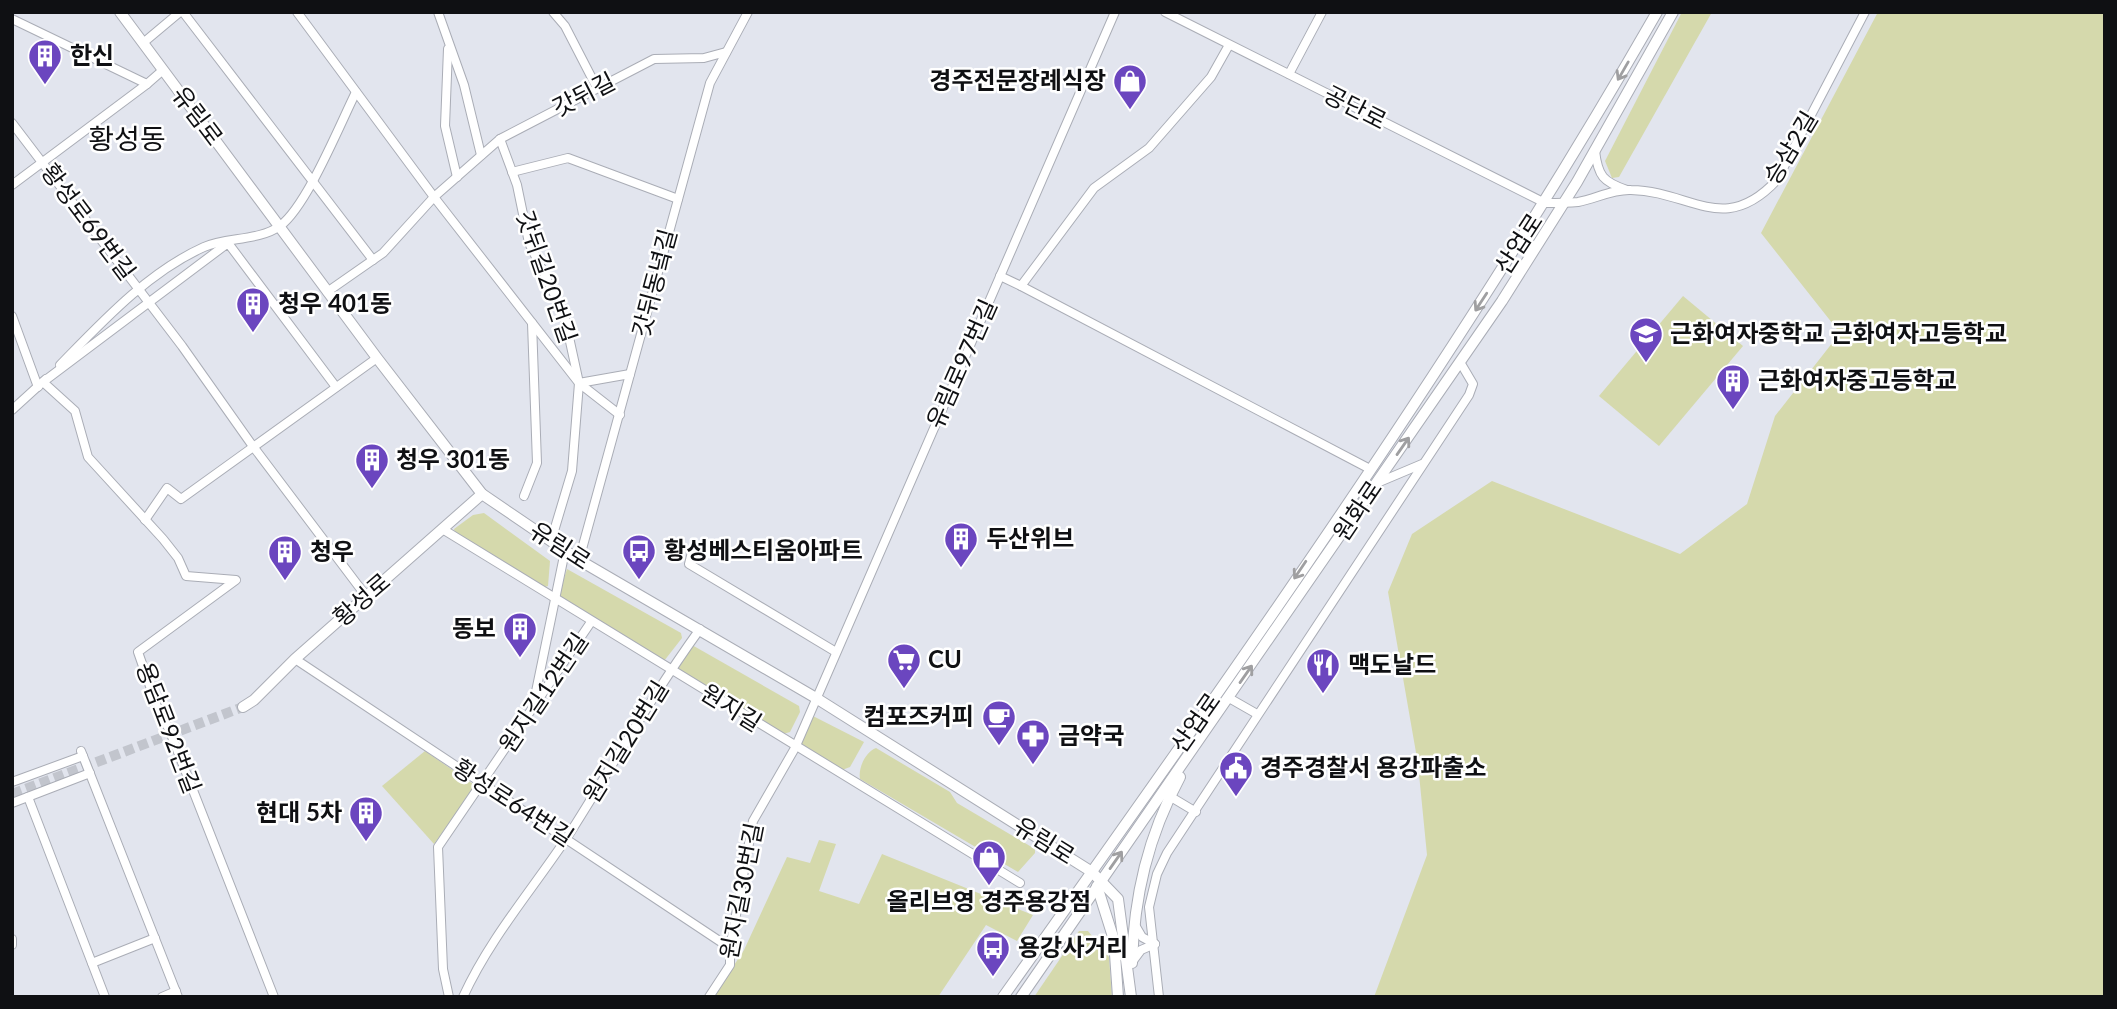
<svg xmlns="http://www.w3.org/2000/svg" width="2117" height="1009" font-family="Lato,'Noto Sans KR',sans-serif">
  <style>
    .green { fill: #d5d9ac }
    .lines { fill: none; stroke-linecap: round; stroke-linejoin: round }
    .tertiary-tunnel { stroke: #c2c5cd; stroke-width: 10; stroke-dasharray: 10 5; stroke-linecap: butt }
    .minor-casing { stroke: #aaadb6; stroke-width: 10 }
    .tertiary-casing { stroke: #aaadb6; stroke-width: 12 }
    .minor { stroke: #fff; stroke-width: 8 }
    .tertiary { stroke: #fff; stroke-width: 10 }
    .oneway { stroke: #9f9fa1 }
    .labels { text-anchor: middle; stroke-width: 5; stroke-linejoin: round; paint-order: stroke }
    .poi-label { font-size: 24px; font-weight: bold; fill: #0f1013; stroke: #fff; text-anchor: start }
    .street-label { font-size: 24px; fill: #0f1013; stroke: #fff }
    .quarter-label { font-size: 28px; fill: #0f1013; stroke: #fff }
  </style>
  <rect width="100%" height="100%" fill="#e2e5ee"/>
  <g class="green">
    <path d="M1682 12H1712L1619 177 1612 178 1605 161Z"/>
    <path d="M1878 12H2105V997H1374L1427 855 1418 764 1388 592 1412 534 1492 481 1680 554 1747 504 1775 416 1840 333 1761 233Z"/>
    <path d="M1683 296 1743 346 1659 446 1599 396Z"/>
    <path d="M484 513 550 561 548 586 542 588 455 533 454 529 473 515Z"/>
    <path d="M567 569 681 633 682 638 664 661 558 597Z"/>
    <path d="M692 645 799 706 800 712 790 732 783 734 680 672 676 668Z"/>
    <path d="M811 715 864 742 850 767 842 770 803 746 800 740Z"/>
    <path d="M876 748 950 792 957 803 1035 849V853L1018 872 860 779C858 769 865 752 876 748Z"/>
    <path d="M425 751 476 786 434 844 382 786Z"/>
    <path d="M819 840 836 844 819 891 859 904 882 854 1033 915 1017 941 986 925 938 997H713L744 950 787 857 810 863Z"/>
    <path d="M1079 931H1088L1109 957 1112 997H1034Z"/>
  </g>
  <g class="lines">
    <path class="tertiary-tunnel" d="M12 794 243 707"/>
    <g class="minor-casing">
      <g id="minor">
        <path d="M183 12 373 260"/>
        <path d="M297 12 434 197 579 383 620 415"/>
        <path d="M438 12 464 85 481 155"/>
        <path d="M553 12 565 26 597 88"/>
        <path d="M1165 12 1545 203C1556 203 1567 203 1578 202 1595 199 1613 189 1631 190 1691 191 1724 237 1777 180L1865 12"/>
        <path d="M12 19 147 84 163 70"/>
        <path d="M143 43 180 12"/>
        <path d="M448 49 445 126 457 177"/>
        <path d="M1289 74 1322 12"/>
        <path d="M12 123 182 346 252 445 366 596"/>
        <path d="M500 139 517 185 529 243 564 314 579 383 572 471 551 541"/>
        <path d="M1595 151C1598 176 1603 182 1627 190"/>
        <path d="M512 172 568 158 678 199"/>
        <path d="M12 185 147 84"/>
        <path d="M1000 276 1021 286 1094 188 1149 148 1211 77 1229 45"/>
        <path d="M1021 286 1370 469"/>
        <path d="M327 292 383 253 434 197 500 139 654 59 704 58 726 52"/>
        <path d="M12 316 38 387"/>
        <path d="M60 365C102 322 148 272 204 247 226 237 259 241 280 226 307 206 340 124 356 92"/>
        <path d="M579 383 630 374"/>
        <path d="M12 410 46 379"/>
        <path d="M1377 483 1422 464"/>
        <path d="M524 496 537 463 532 323"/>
        <path d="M145 520 167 488 181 499 377 358"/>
        <path d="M444 530 1020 883"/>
        <path d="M692 552 689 564 836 652"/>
        <path d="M579 560 710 83 748 12"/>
        <path d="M295 659 730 948"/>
        <path d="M1229 698 1257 714"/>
        <path d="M533 706 565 551"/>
        <path d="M81 751 178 997"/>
        <path d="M12 782 83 756"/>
        <path d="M28 797 105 997"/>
        <path d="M1171 797 1196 812"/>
        <path d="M12 803 90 773"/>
        <path d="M1135 925 1142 937 1155 944"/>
        <path d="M12 939V945"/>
        <path d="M1132 962 1141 950 1155 944"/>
        <path d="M92 963 155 938"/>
        <path d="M162 997 176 991"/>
        <path d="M274 997 169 729 159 712 138 652 236 580 186 576 178 558 163 539 88 457 75 411 43 382 228 243 336 387"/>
        <path d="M449 997 443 969 438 847 591 622"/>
        <path d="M463 997C490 938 532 890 568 836 612 767 652 695 700 629"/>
        <path d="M709 997 730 965V948L753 821 795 748 1115 12"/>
        <path d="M1159 997 1149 907 1157 874 1167 853 1469 395 1473 384 1460 362"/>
      </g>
    </g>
    <g class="tertiary-casing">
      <g id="tertiary">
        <path d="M120 12 377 358 482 494 579 560 816 698 1092 872 1118 899 1131 997"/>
        <path d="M243 707 254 700 295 659 482 494"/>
        <path d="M1097 886 1114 940 1118 997"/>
        <path d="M1132 963C1134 896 1148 836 1180 777"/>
        <path d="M1003 997C1231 676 1461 354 1657 12"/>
        <path d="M1021 997 1502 301 1577 182 1673 12"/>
      </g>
    </g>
    <use href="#minor" class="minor"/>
    <use href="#tertiary" class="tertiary"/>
  </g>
  <defs><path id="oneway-shaft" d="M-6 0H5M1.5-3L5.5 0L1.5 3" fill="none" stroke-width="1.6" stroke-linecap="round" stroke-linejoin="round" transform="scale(1.75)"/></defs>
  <g class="oneway">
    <use href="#oneway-shaft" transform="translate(1623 71) rotate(120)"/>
    <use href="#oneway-shaft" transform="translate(1481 302) rotate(123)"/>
    <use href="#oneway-shaft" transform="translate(1403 446) rotate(-55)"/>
    <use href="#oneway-shaft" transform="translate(1300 570) rotate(124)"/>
    <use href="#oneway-shaft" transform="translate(1246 674) rotate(-55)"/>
    <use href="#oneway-shaft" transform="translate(1116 860) rotate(-55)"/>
  </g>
  <defs>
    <g id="building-pin" transform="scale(1.75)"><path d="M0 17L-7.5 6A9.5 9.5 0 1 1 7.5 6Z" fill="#6b46bf" stroke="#fff"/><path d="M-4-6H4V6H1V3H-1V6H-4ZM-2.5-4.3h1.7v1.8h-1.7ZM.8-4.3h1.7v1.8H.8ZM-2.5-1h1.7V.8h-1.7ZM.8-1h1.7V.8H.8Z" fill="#fff"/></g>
    <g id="shop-pin" transform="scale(1.75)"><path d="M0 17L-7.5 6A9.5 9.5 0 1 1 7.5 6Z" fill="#6b46bf" stroke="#fff"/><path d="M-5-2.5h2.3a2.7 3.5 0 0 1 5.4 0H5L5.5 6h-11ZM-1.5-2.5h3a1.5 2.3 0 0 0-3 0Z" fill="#fff"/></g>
    <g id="school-pin" transform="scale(1.75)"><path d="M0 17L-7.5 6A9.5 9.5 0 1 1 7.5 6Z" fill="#6b46bf" stroke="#fff"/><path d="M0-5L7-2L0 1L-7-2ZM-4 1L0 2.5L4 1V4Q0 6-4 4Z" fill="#fff"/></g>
    <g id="bus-pin" transform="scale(1.75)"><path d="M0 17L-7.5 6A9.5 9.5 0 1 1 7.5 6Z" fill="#6b46bf" stroke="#fff"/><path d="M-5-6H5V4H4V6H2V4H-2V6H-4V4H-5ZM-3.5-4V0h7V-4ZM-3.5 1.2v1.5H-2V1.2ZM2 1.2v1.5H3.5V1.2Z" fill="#fff"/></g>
    <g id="supermarket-pin" transform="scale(1.75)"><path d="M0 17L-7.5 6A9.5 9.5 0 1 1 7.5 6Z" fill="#6b46bf" stroke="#fff"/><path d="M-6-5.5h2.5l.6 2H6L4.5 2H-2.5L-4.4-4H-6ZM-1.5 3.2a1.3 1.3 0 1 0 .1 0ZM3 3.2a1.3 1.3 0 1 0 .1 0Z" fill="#fff"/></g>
    <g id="restaurant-pin" transform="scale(1.75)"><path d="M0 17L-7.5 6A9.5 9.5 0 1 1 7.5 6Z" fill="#6b46bf" stroke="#fff"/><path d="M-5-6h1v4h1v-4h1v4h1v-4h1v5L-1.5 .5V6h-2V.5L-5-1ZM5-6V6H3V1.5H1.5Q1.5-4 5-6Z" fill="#fff"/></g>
    <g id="cafe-pin" transform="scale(1.75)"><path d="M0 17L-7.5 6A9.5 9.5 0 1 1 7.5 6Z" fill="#6b46bf" stroke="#fff"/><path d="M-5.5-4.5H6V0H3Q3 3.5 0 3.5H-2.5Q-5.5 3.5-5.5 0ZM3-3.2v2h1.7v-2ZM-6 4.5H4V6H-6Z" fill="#fff"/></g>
    <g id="pharmacy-pin" transform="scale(1.75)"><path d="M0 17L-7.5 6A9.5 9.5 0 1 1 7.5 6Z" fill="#6b46bf" stroke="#fff"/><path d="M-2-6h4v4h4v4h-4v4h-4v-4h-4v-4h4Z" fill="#fff"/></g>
    <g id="civic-pin" transform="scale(1.75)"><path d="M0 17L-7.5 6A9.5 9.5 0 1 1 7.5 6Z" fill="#6b46bf" stroke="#fff"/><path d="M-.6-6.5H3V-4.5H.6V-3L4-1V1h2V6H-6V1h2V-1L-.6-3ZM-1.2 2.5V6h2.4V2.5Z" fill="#fff"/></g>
  </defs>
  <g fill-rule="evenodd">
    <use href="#building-pin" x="45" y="56"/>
    <use href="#shop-pin" x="1130" y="81"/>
    <use href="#building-pin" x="253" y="304"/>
    <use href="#school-pin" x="1646" y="334"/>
    <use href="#building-pin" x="1733" y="381"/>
    <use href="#building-pin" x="372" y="460"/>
    <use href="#building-pin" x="961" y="539"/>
    <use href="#bus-pin" x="639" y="551"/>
    <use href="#building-pin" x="285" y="552"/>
    <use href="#building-pin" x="520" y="629"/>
    <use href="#supermarket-pin" x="904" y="660"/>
    <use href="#restaurant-pin" x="1323" y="665"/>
    <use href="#cafe-pin" x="999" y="717"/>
    <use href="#pharmacy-pin" x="1033" y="736"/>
    <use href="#civic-pin" x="1236" y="768"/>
    <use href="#building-pin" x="366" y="813"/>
    <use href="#shop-pin" x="989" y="857"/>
    <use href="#bus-pin" x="993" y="948"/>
  </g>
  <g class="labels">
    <g class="poi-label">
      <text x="70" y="64">한신</text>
      <text x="1106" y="89" text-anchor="end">경주전문장례식장</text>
      <text x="278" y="312">청우 401동</text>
      <text x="1670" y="342">근화여자중학교 근화여자고등학교</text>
      <text x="1758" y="389">근화여자중고등학교</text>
      <text x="396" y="468">청우 301동</text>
      <text x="986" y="547">두산위브</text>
      <text x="664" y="559">황성베스티움아파트</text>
      <text x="310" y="560">청우</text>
      <text x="496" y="637" text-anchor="end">동보</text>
      <text x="928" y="668">CU</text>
      <text x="1348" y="673">맥도날드</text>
      <text x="974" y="725" text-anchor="end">컴포즈커피</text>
      <text x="1058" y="744">금약국</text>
      <text x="1260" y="776">경주경찰서 용강파출소</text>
      <text x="342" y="821" text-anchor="end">현대 5차</text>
      <text x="989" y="910" text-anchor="middle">올리브영 경주용강점</text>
      <text x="1018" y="956">용강사거리</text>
    </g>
    <g class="street-label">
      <text transform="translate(584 95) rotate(-27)" y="8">갓뒤길</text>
      <text transform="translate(1355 108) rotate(27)" y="8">공단로</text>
      <text transform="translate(197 116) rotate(53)" y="8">유림로</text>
      <text transform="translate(1791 148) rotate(-59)" y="8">승삼2길</text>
      <text transform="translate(88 222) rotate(53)" y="8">황성로69번길</text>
      <text transform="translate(1519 244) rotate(-57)" y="8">산업로</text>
      <text transform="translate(546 277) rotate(71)" y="8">갓뒤길20번길</text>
      <text transform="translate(655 283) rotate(-75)" y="8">갓뒤동녘길</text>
      <text transform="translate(962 364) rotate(-66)" y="8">유림로97번길</text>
      <text transform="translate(1358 511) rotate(-56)" y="8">원화로</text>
      <text transform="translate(560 546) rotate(33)" y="8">유림로</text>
      <text transform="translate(362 600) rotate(-41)" y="8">황성로</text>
      <text transform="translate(544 693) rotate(-56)" y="8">원지길12번길</text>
      <text transform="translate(731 708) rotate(32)" y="8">원지길</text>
      <text transform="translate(1196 723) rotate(-55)" y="8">산업로</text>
      <text transform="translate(168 728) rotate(69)" y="8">용담로92번길</text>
      <text transform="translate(626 742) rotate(-58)" y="8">원지길20번길</text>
      <text transform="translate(513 803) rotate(33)" y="8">황성로64번길</text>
      <text transform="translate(1044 841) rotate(32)" y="8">유림로</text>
      <text transform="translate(742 891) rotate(-79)" y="8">원지길30번길</text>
    </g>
    <g class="quarter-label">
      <text x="127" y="149">황성동</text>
    </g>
  </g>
  <rect width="2117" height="1009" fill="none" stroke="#0f1013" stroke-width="28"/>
</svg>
